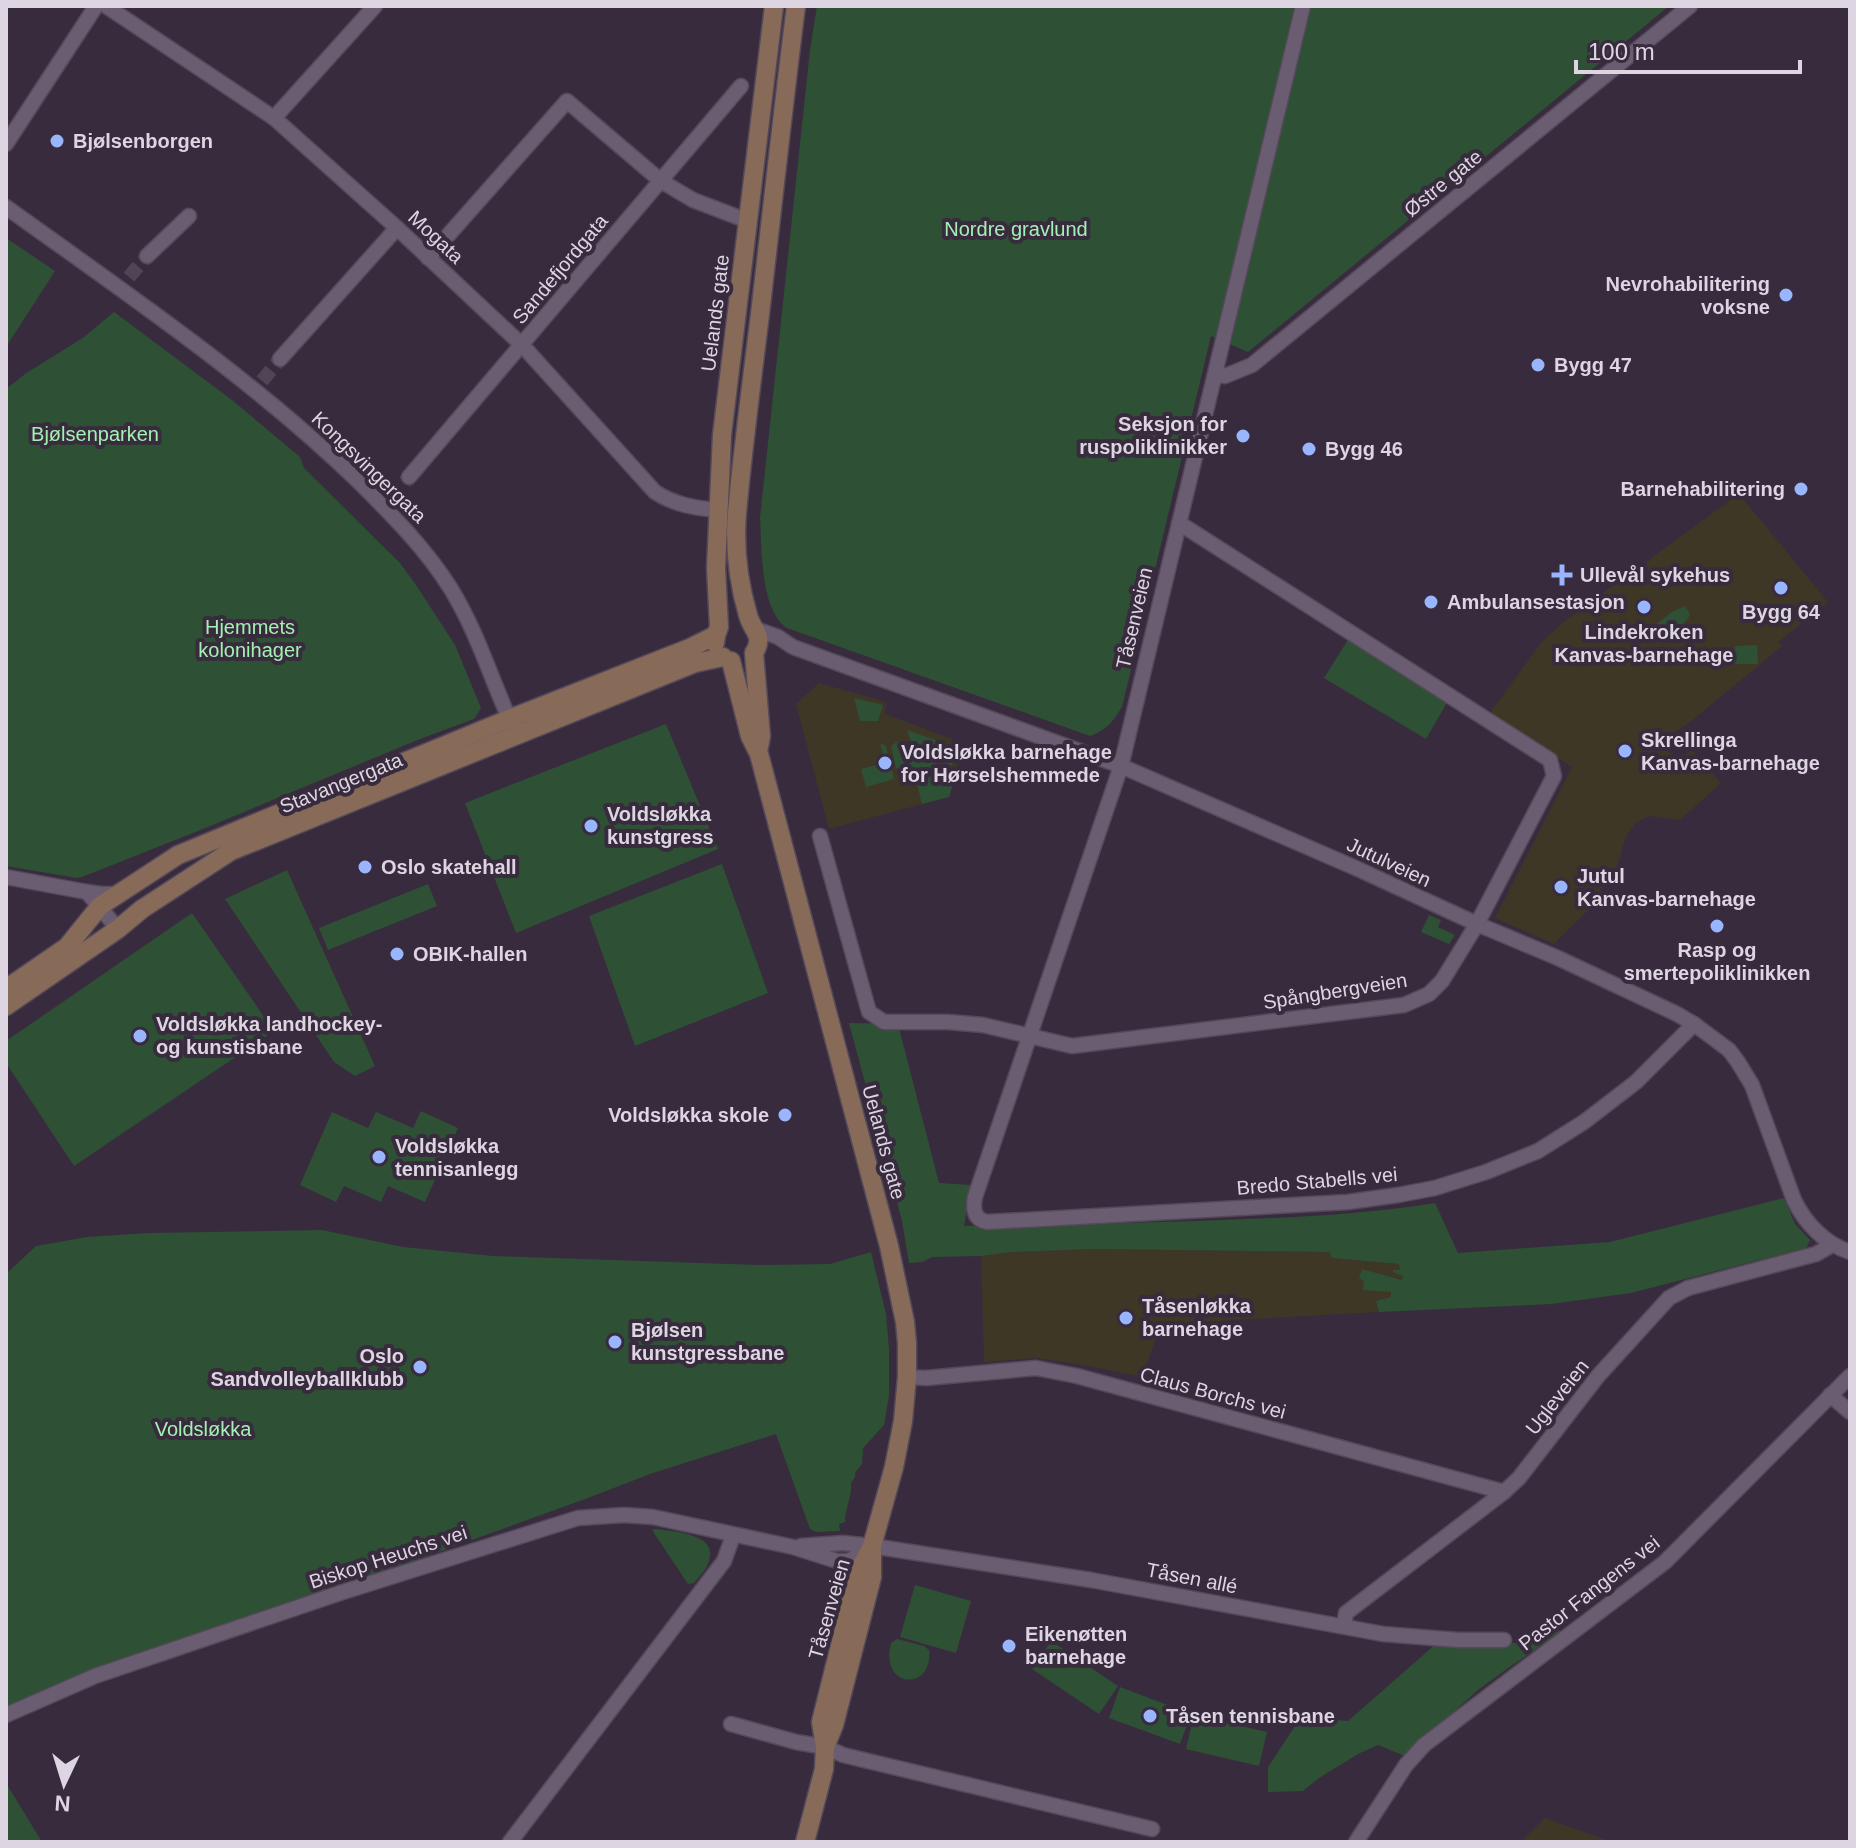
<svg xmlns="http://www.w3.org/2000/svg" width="1856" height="1848" font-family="Arial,sans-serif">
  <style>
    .education { fill: #3f3726 }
    .green { fill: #2e5035 }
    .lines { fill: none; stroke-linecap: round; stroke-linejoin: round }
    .street-tunnel { stroke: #514456; stroke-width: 14; stroke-dasharray: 14 7; stroke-linecap: butt }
    .street-casing { stroke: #544959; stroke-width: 17 }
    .secondary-casing { stroke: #544959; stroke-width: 21 }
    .street { stroke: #6a5c71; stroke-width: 14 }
    .secondary { stroke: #886a59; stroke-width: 18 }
    .poi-dot { fill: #98b5fd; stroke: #382b3e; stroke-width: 3 }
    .labels { text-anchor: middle; stroke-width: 8; stroke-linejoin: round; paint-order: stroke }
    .poi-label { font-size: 20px; font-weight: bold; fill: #ddd5e1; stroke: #382b3e; text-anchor: start }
    .street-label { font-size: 20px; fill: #ddd5e1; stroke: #382b3e }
    .park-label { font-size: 20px; fill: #a3f1b1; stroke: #382b3e }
  </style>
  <rect width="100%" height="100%" fill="#382b3e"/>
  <g class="education">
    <path d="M1739 494 1828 602 1778 642 1782 646 1689 723 1660 741 1677 761 1692 750 1721 783 1680 820 1651 816 1642 819 1635 824 1626 836 1615 875 1600 889 1604 895 1554 944 1495 918 1572 767 1490 713 1541 643 1562 623Z"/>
    <path d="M819 683 886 702 885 714 963 743 949 797 829 829 796 704Z"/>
    <path d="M1093 1249 1329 1252 1332 1258 1399 1264 1404 1276 1403 1280 1362 1269 1364 1280 1391 1292 1392 1297 1376 1302 1379 1312 1161 1324 1142 1377 1079 1364 1036 1358 984 1362 981 1256 1013 1252Z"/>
    <path d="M1545 1818 1612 1842H1521Z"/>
  </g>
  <g class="green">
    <path d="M817 6H1669L1248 352 1211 336 1122 707C1113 721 1107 730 1090 736L787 628C760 610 762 548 760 518L810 50Z"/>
    <path d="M6 238 55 271 6 347Z"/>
    <path d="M114 312 232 400 300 457 304 468 400 563 416 585 455 645 481 708 474 719 420 739 198 831 82 877 77 878 6 866V389L25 374 84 337Z"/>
    <path d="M1685 606 1690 615C1681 632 1665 629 1649 630L1672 612Z"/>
    <path d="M1351 635 1449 699 1426 739 1324 678Z"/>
    <path d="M1757 645 1758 664H1735V646Z"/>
    <path d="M854 698 883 705 878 721H860Z"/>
    <path d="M666 724 718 849 516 933 465 803Z"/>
    <path d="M907 730 956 747 952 766 943 762 932 748 911 742Z"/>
    <path d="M898 741C923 750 940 750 940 781L953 784 949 797 922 804C916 782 920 775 896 768L891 746Z"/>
    <path d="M880 743 886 746 894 779 866 787 861 769 876 765 877 767 884 766 885 762Z"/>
    <path d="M722 864 768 993 635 1046 589 916Z"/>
    <path d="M287 870 375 1066 355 1076 334 1062 225 899Z"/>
    <path d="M428 884 437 906 328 950 319 928Z"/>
    <path d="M192 913 274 1031 74 1166 6 1063V1041Z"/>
    <path d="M1429 915 1441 920 1438 927 1455 935 1449 944 1421 932Z"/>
    <path d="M849 1023 898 1024 939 1183 971 1185 964 1226C1042 1226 1119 1223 1197 1221 1277 1218 1355 1216 1435 1203L1458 1253 1610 1242 1784 1198 1795 1224 1810 1240 1806 1248 1631 1293 1551 1304 1379 1312 1376 1301 1391 1297V1292L1363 1290 1364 1280 1359 1279 1362 1269 1402 1280 1403 1276 1393 1272V1270H1400L1399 1264 1332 1258 1329 1252 1093 1249 1013 1252 981 1256 932 1257 922 1262 909 1263 902 1221Z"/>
    <path d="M421 1111 458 1128 425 1202 388 1186 381 1202 344 1186 336 1202 300 1185 332 1112 368 1128 376 1112 413 1128Z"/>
    <path d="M322 1230 403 1247 493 1256 759 1265 830 1264 871 1252 886 1314 889 1349V1395L884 1425 863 1448 862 1464 855 1473V1477L851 1483C852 1497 845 1508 845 1522L839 1524 840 1531 816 1532 810 1529 776 1434 650 1474 588 1498 116 1669 6 1717V1274L36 1246 87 1237 149 1233Z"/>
    <path d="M656 1529C677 1532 725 1534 706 1568 703 1573 698 1578 694 1583L688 1584 652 1530Z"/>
    <path d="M915 1585 971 1601 956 1653 900 1637Z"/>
    <path d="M1547 1621 1562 1632 1508 1668 1478 1690 1405 1756 1378 1745 1358 1754 1319 1778 1303 1791 1268 1792V1767L1301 1717 1348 1721 1446 1635 1523 1644Z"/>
    <path d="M897 1639 924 1646 929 1650C934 1691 879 1690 891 1643Z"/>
    <path d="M1051 1641 1118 1686 1099 1714 1032 1669Z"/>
    <path d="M1120 1687 1191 1714 1180 1744 1109 1718Z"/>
    <path d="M1194 1715 1267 1732 1259 1766 1186 1749Z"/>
    <path d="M6 1783 42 1842H6Z"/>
  </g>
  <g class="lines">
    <g class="street-tunnel">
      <path d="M129 277 147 256"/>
      <path d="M262 381 280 359"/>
      <path d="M391 498 409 477"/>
    </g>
    <g class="street-casing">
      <g id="street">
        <path d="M106 6 274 118 397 228 522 345 655 492C675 505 695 508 718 510"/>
        <path d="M1303 6 1121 766 975 1197C973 1208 973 1219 987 1222L1348 1202 1398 1195 1435 1188 1486 1172 1538 1151 1584 1122 1636 1082 1694 1024"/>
        <path d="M274 118 375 6"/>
        <path d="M6 144 96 6"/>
        <path d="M6 207C127 294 253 379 360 483 393 516 426 549 451 589 478 633 492 682 513 727"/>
        <path d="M147 256 189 216"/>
        <path d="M428 258 567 101 661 181 693 200 748 221"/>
        <path d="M280 359 397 228"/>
        <path d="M1215 375 1225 376 1252 365 1690 6"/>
        <path d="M409 477 741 86"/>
        <path d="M756 629 778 637 793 647 1121 766 1358 869 1477 924 1558 958 1677 1014 1694 1024 1729 1050 1738 1062 1752 1085 1794 1200C1805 1223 1825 1244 1850 1252"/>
        <path d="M820 836 869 1012 884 1022H948L983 1025 1072 1046 1404 1005 1429 994 1442 981 1477 924 1554 776 1550 760 1179 523"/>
        <path d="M6 877 87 892"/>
        <path d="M118 929 87 892 101 894H119"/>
        <path d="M907 1377 926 1378 1036 1368 1077 1376 1504 1492"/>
        <path d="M1830 1395 1850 1412"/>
        <path d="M801 1546 843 1543 872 1546 1091 1580 1383 1634 1458 1640H1504"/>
        <path d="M1344 1626 1346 1613 1504 1492 1519 1478 1598 1376 1669 1298 1688 1288 1816 1254 1832 1245"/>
        <path d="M6 1715 95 1676 343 1592 578 1518 624 1515 653 1517 793 1547 837 1561H849L871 1547"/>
        <path d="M731 1724 796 1742 825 1747 843 1755 1152 1829"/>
        <path d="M510 1842 724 1561 733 1536"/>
        <path d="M1356 1842 1406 1765 1424 1745 1665 1562 1850 1376"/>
      </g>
    </g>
    <g class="secondary-casing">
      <g id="secondary">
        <path d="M715 643 716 635 719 627 716 568 722 435 774 6"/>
        <path d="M731 661 750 736 759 754 889 1246 905 1322 907 1343V1377L903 1421 894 1467 872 1546 858 1573 821 1722 825 1747 824 1769 805 1842"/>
        <path d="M759 747 761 736 754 653C765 635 752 631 748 615 738 581 734 549 737 513 743 446 752 380 760 314 772 211 783 108 796 6"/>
        <path d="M6 989 67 947 100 906 178 855 509 719 690 648 716 635"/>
        <path d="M6 1006 118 929 142 909 231 851 695 663 723 657"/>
        <path d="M825 1747 834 1725 872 1577V1552"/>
      </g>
    </g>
    <use href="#street" class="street"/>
    <use href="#secondary" class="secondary"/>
  </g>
  <g class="poi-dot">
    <circle cx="57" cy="141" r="8"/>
    <circle cx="1786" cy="295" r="8"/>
    <circle cx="1538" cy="365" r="8"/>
    <circle cx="1243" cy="436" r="8"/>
    <circle cx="1309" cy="449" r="8"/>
    <circle cx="1801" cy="489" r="8"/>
    <path d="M1558 563h8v8h8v8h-8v8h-8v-8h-8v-8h8z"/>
    <circle cx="1781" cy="588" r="8"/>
    <circle cx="1431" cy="602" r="8"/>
    <circle cx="1644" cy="607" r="8"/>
    <circle cx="1625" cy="751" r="8"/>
    <circle cx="885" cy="763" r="8"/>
    <circle cx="591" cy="826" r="8"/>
    <circle cx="365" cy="867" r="8"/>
    <circle cx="1561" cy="887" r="8"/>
    <circle cx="1717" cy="926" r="8"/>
    <circle cx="397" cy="954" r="8"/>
    <circle cx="140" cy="1036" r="8"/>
    <circle cx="785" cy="1115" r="8"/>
    <circle cx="379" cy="1157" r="8"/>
    <circle cx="1126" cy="1318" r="8"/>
    <circle cx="615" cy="1342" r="8"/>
    <circle cx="420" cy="1367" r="8"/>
    <circle cx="1009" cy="1646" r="8"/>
    <circle cx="1150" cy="1716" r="8"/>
  </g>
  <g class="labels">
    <g class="poi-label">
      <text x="73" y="148">Bjølsenborgen</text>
      <text x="1770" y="291" text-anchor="end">Nevrohabilitering<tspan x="1770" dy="23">voksne</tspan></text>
      <text x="1554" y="372">Bygg 47</text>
      <text x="1227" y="431" text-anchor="end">Seksjon for<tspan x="1227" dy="23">ruspoliklinikker</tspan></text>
      <text x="1325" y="456">Bygg 46</text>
      <text x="1785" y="496" text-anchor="end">Barnehabilitering</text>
      <text x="1580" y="582">Ullevål sykehus</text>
      <text x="1447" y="609">Ambulansestasjon</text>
      <text x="1781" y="619" text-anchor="middle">Bygg 64</text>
      <text x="1644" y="639" text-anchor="middle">Lindekroken<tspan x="1644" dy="23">Kanvas-barnehage</tspan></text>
      <text x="1641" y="747">Skrellinga<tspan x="1641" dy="23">Kanvas-barnehage</tspan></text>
      <text x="901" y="759">Voldsløkka barnehage<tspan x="901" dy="23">for Hørselshemmede</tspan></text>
      <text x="607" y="821">Voldsløkka<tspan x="607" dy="23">kunstgress</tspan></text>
      <text x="381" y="874">Oslo skatehall</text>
      <text x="1577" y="883">Jutul<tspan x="1577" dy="23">Kanvas-barnehage</tspan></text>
      <text x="1717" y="957" text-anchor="middle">Rasp og<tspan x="1717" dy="23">smertepoliklinikken</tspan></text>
      <text x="413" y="961">OBIK-hallen</text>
      <text x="156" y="1031">Voldsløkka landhockey-<tspan x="156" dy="23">og kunstisbane</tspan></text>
      <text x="769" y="1122" text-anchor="end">Voldsløkka skole</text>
      <text x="395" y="1153">Voldsløkka<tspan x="395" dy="23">tennisanlegg</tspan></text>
      <text x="1142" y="1313">Tåsenløkka<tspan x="1142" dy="23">barnehage</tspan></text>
      <text x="631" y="1337">Bjølsen<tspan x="631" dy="23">kunstgressbane</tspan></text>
      <text x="404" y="1363" text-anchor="end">Oslo<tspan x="404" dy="23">Sandvolleyballklubb</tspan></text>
      <text x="1025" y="1641">Eikenøtten<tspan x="1025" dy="23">barnehage</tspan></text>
      <text x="1166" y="1723">Tåsen tennisbane</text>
    </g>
    <g class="street-label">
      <text transform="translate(1443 183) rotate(-39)" y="7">Østre gate</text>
      <text transform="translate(436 237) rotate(43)" y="7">Mogata</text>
      <text transform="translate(560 269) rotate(-50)" y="7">Sandefjordgata</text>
      <text transform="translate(715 313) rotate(-83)" y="7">Uelands gate</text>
      <text transform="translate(369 467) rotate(44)" y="7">Kongsvingergata</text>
      <text transform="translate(1134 618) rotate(-77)" y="7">Tåsenveien</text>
      <text transform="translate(341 783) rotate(-22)" y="7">Stavangergata</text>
      <text transform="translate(1389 862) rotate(25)" y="7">Jutulveien</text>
      <text transform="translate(1335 991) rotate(-9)" y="7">Spångbergveien</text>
      <text transform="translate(884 1142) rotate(75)" y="7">Uelands gate</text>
      <text transform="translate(1317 1181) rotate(-5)" y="7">Bredo Stabells vei</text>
      <text transform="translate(1213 1393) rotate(15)" y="7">Claus Borchs vei</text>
      <text transform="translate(1557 1397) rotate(-52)" y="7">Ugleveien</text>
      <text transform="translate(388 1557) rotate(-18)" y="7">Biskop Heuchs vei</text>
      <text transform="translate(1192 1578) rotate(11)" y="7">Tåsen allé</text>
      <text transform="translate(1589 1593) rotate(-38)" y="7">Pastor Fangens vei</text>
      <text transform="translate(829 1609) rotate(-74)" y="7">Tåsenveien</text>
    </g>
    <g class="park-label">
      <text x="1016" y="236">Nordre gravlund</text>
      <text x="95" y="441">Bjølsenparken</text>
      <text x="250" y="634">Hjemmets<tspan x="250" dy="23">kolonihager</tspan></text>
      <text x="203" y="1436">Voldsløkka</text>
    </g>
  </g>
  <rect width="1856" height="1848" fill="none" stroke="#ddd5e1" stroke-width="16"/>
  <g transform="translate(64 1784) rotate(184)" stroke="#382b3e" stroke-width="6" paint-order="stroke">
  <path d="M0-6L14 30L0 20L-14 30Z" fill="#ddd5e1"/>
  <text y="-12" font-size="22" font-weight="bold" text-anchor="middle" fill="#ddd5e1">N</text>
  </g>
  <path d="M1576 60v12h224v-12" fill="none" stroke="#ddd5e1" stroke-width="4"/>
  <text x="1588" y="60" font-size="24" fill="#ddd5e1" stroke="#382b3e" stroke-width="6" paint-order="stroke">100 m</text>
</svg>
